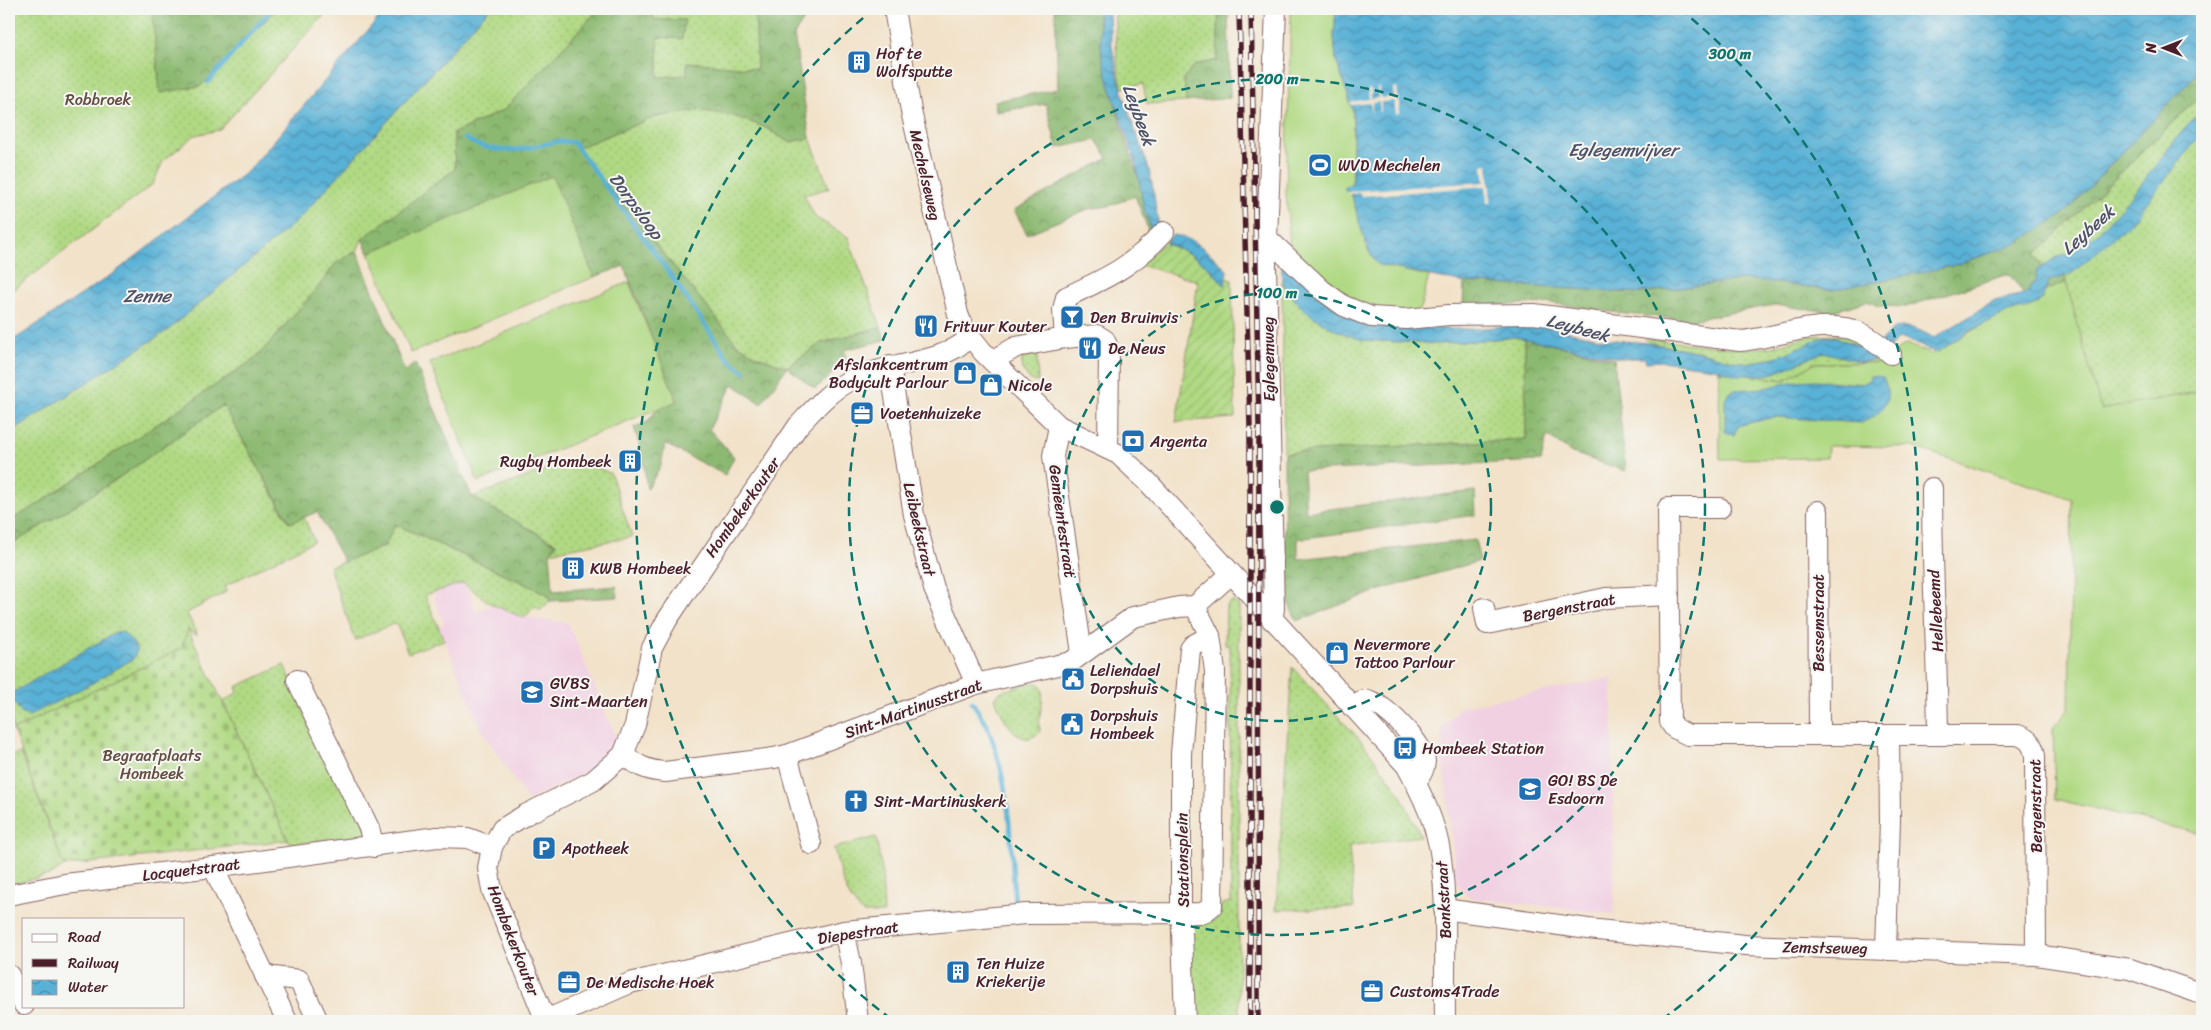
<svg xmlns="http://www.w3.org/2000/svg" width="2211" height="1030" font-family="Sriracha,sans-serif">
  <style>
    .built { fill: #f1d0e2 }
    .grass { fill: url(#grass-dots); stroke: #7d7c57 }
    .forest { fill: url(#forest-crowns); stroke: #6b6c4e }
    .cemetery { fill: url(#cemetery-stones); stroke: #7d7c57 }
    .garden { fill: url(#garden-furrows); stroke: #7d7c57 }
    .pitch { fill: #b0d983; stroke: #7d7c57 }
    .water { fill: url(#water-waves); stroke: #526880 }
    .pier { fill: #f2e2c9 }
    .lines { fill: none; stroke-linecap: round; stroke-linejoin: round }
    .stream { stroke: #59b1d6; stroke-width: 4.5 }
    .minor-casing { stroke: #856362; stroke-width: 22 }
    .minor { stroke: #fff; stroke-width: 20 }
    .rail-casing { stroke: #4a1f2b; stroke-width: 5.5 }
    .rail { stroke: #f6f6f2; stroke-width: 4; stroke-dasharray: 11; stroke-linecap: butt }
    .ring { fill: none; stroke: #0f766e; stroke-width: 2.5; stroke-dasharray: 9 6 }
    .labels { text-anchor: middle; stroke-width: 4; stroke-linejoin: round; paint-order: stroke }
    .poi-label { font-size: 16px; fill: #4a1f2b; stroke: #f6f6f2; text-anchor: start }
    .park-label { font-size: 16px; fill: #644e41; stroke: #f6f6f2 }
    .street-label { font-size: 16px; fill: #4a1f2b; stroke: #f6f6f2 }
    .water-label { font-size: 18px; font-style: italic; fill: #4f5267; stroke: #f6f6f2 }
    .centre { fill: #0f766e; stroke: #f6f6f2; stroke-width: 2.5 }
    .ring-label { font-size: 15px; text-anchor: middle; font-weight: bold; fill: #0f766e; stroke: #f6f6f2; stroke-width: 4; stroke-linejoin: round; paint-order: stroke }
  </style>
  <defs>
    <pattern id="grass-dots" width="8" height="8" patternUnits="userSpaceOnUse" patternTransform="scale(1.25)"><rect width="8" height="8" fill="#b0d983"/><path d="M2 2h.1M6 6h.1" fill="none" stroke="#99ba71" stroke-width="1.8" stroke-linecap="round"/></pattern>
    <pattern id="forest-crowns" width="20" height="18" patternUnits="userSpaceOnUse" patternTransform="scale(1.25)"><rect width="20" height="18" fill="#8cb971"/><path d="M2 6a3 3 0 1 1 6 0M12 15a3 3 0 1 1 6 0" fill="none" stroke="#74965d"/></pattern>
    <pattern id="cemetery-stones" width="16" height="16" patternUnits="userSpaceOnUse" patternTransform="scale(1.25)"><rect width="16" height="16" fill="#b0d983"/><path d="M2 7V4a2 2 0 0 1 4 0v3zM10 15v-3a2 2 0 0 1 4 0v3z" fill="#99ba71"/></pattern>
    <pattern id="garden-furrows" width="10" height="10" patternUnits="userSpaceOnUse" patternTransform="scale(1.25)"><rect width="10" height="10" fill="#b0d983"/><path d="M-1 1l2-2M0 10L10 0M9 11l2-2" fill="none" stroke="#99ba71"/></pattern>
    <pattern id="water-waves" width="16" height="10" patternUnits="userSpaceOnUse" patternTransform="scale(1.25)"><rect width="16" height="10" fill="#59b1d6"/><path d="M0 5q4-4 8 0t8 0" fill="none" stroke="#4c8fae"/></pattern>
  </defs>
  <rect width="100%" height="100%" fill="#f6f6f2"/>
  <filter id="ink" filterUnits="userSpaceOnUse"><feTurbulence type="fractalNoise" baseFrequency=".02" numOctaves="2"/><feDisplacementMap in="SourceGraphic" scale="10" xChannelSelector="R" yChannelSelector="G"/><feConvolveMatrix kernelMatrix="1 2 1 2 8 2 1 2 1" color-interpolation-filters="sRGB"/></filter>
  <filter id="wash" filterUnits="userSpaceOnUse"><feTurbulence type="fractalNoise" baseFrequency=".0096" numOctaves="4" result="noise"/><feDisplacementMap in="SourceGraphic" scale="20" xChannelSelector="R" yChannelSelector="G"/><feGaussianBlur stdDeviation="1.12" result="paint"/><feColorMatrix in="noise" values="0 0 0 0 0 0 0 0 0 0 0 0 0 0 0 0 0 1.4 0 .05"/><feComposite in="paint" operator="in"/></filter>
  <g filter="url(#wash)">
    <rect width="100%" height="100%" fill="#f2e2c9"/>
    <g class="built">
      <path d="M454 583 466 585 476 612 492 605 535 619 568 623 617 740 609 753 595 767 528 801 481 729 439 626 444 624 434 597 437 590Z"/>
      <path d="M1612 678 1614 914 1471 898 1460 887 1457 882 1442 757V729L1460 707Z"/>
    </g>
    <g class="grass">
      <path d="M9 9H330L219 130 195 135 163 161 153 184 9 293Z"/>
      <path d="M489 9H599L504 110 454 133 455 169 362 239 357 251 336 263 316 290 256 358 32 508 9 521V433L168 330 298 220Z"/>
      <path d="M652 9H753L756 26 757 69 688 62 687 75 658 77V37L685 20H653Z"/>
      <path d="M1114 9H1219L1217 60 1195 65 1184 78 1186 102 1147 104 1143 84 1122 88 1117 61Z"/>
      <path d="M2202 94V391L2101 410 2060 261 2044 271 2035 255Z"/>
      <path d="M699 110 734 116 764 127 789 142 810 138 829 188 804 195 815 217 848 237 881 327 821 343 787 367 757 356 738 345 577 148 655 117Z"/>
      <path d="M1282 281C1303 309 1328 331 1363 340L1438 344 1516 337 1525 338 1526 439 1284 453Z"/>
      <path d="M1843 335 1865 339 1887 358 1879 363H1815L1784 380 1719 371V358L1702 352 1649 343 1645 339 1745 349 1771 347 1809 336Z"/>
      <path d="M1037 355 1038 382C1026 381 1021 370 1022 359L1027 356Z"/>
      <path d="M223 405 289 523 304 517 314 541 225 586 226 592 187 613 197 635 188 630 182 648 13 730 9 709V546L114 481Z"/>
      <path d="M578 458 611 474 632 537 550 552 557 544 472 497Z"/>
      <path d="M395 524 549 595 550 601 540 611 535 606 524 618 491 604 463 583 425 595 444 640 408 653 396 623 355 640 329 567 385 546Z"/>
      <path d="M1232 601 1239 605V1021H1191L1190 928 1216 920 1222 904 1231 902 1230 645H1225L1226 606Z"/>
      <path d="M284 665 370 835 292 844 288 840 223 702 238 692 236 687Z"/>
      <path d="M1292 667 1362 742 1399 792 1421 836 1349 846 1354 908 1276 910Z"/>
      <path d="M1030 683H1038L1041 686C1046 701 1037 716 1040 731 1020 755 1000 713 995 698L1000 692Z"/>
      <path d="M21 753 64 866 53 874 9 885V756Z"/>
      <path d="M876 837 882 871 884 913H863C844 896 840 872 834 848Z"/>
    </g>
    <g class="forest">
      <path d="M152 9H277L201 86 160 93Z"/>
      <path d="M599 9H652L654 20H685L682 39 658 37V77L687 75V62L757 69 756 26 753 9H811L794 35 810 138 789 142 764 127 734 116 699 110 655 117 577 148 738 345 757 356 787 367 821 343 881 327 885 340 844 350 847 361 815 389 787 367 761 404 733 384 709 429 734 457 725 475 665 444 661 466 647 489 643 458 634 427 646 423 657 410 677 401 624 266 594 277 552 176 369 253 362 239 455 169 454 133 504 110Z"/>
      <path d="M1055 9H1098L1102 56 1122 128 1140 182 1144 208 1151 228V237L1135 196 1109 206 1088 209 1027 234 1014 210 1108 158 1096 140 1057 148 1046 104 996 112 995 101 1058 89Z"/>
      <path d="M1219 9H1228L1230 98 1186 102 1184 78 1195 65 1217 60Z"/>
      <path d="M2202 68V94L2035 255 2044 271 2060 260 2066 282 2028 299 2009 274 1906 307 1878 306 1867 301 1831 312 1774 305 1691 320 1625 314 1551 303 1463 306 1464 282 1640 293 1747 279 1833 290 2066 212Z"/>
      <path d="M357 251 405 372 415 363 472 497 557 544 550 552 553 591 616 586 618 597 550 601 549 595 395 524 385 546 344 562 317 512 290 523 223 405 114 481 9 546V521L32 508 256 358 316 290 336 263Z"/>
      <path d="M1525 338 1614 359 1626 471 1572 453 1547 436 1541 461 1303 471 1306 512 1475 491 1476 515 1298 539V559L1475 540 1480 561 1377 591 1297 621 1285 596 1284 453 1526 439Z"/>
    </g>
    <path class="cemetery" d="M188 629 288 840 64 866 13 730 182 648Z"/>
    <path class="garden" d="M1168 239 1167 244C1192 252 1208 265 1224 285L1226 278 1232 280 1235 418 1176 422 1198 282 1195 280 1140 265Z"/>
    <g class="pitch">
      <path d="M1291 9H1336L1334 36 1336 60 1353 111V180L1351 184 1345 187 1351 192 1368 250 1379 265 1429 276 1419 313H1393L1353 304 1290 250 1286 192Z"/>
      <path d="M552 176 594 277 411 353 369 253Z"/>
      <path d="M629 282 677 401 478 482 430 363Z"/>
      <path d="M2066 282 2101 410 2202 391V834L2055 799 2053 728 2069 709 2072 499 1913 447 1828 446 1827 458 1720 459 1719 371 1784 380 1815 363H1879L1906 344 1931 354 2028 299Z"/>
    </g>
    <g class="water">
      <path d="M386 9H489L298 220 168 330 9 433V343L114 273 249 170Z"/>
      <path d="M1098 9H1109C1109 50 1121 89 1134 128 1140 144 1148 162 1151 179 1155 195 1155 211 1160 228L1153 234 1144 208 1136 164 1110 87 1102 56Z"/>
      <path d="M1336 9H2202V68L2066 212 2016 244 1953 266 1833 290 1747 279 1640 293 1460 282 1379 265C1366 257 1356 208 1351 192L1345 191V187L1351 184 1353 180V111L1336 60 1334 36Z"/>
      <path d="M2202 111V133L2131 223 2071 274 2049 281 2042 299 2036 304 2024 309 2008 312 1966 333 1938 352C1923 351 1913 338 1899 338L1878 359 1862 362 1823 352 1775 373 1764 375H1736L1714 368 1691 365 1662 361 1646 362 1645 358H1620L1516 337 1438 344 1363 340C1334 333 1297 311 1283 283 1281 278 1282 269 1282 264L1401 328 1469 329 1532 324 1604 339 1648 343 1701 352 1733 361 1751 363 1782 355 1823 337H1836L1863 348 1872 349C1879 344 1883 339 1889 333 1902 320 1922 331 1934 338L1995 301 2027 293 2037 279 2036 271 2055 258 2070 254 2097 234 2131 197 2187 125Z"/>
      <path d="M1172 235C1196 237 1210 254 1227 270L1225 286C1209 265 1192 252 1166 244Z"/>
      <path d="M1871 376 1883 377C1894 401 1883 414 1861 423L1775 417 1741 425 1737 428 1734 435 1725 432V400L1728 394 1734 390 1764 388 1796 381 1815 380 1862 384 1869 380Z"/>
      <path d="M116 632H123L134 644 137 651 133 659 94 682 29 716 22 714 9 694V686L14 692Z"/>
    </g>
    <g class="pier">
      <path d="M1377 87H1379L1381 98 1394 97 1393 88 1397 87 1400 113 1396 114 1394 101 1381 102V112H1380L1379 102 1372 103V114L1370 103 1351 105 1350 102 1369 99 1368 89H1371V99L1378 98Z"/>
      <path d="M1488 164 1491 203H1487L1486 186 1361 196 1360 193 1348 194V192L1366 190 1485 182 1483 165Z"/>
    </g>
    <g class="lines">
      <g class="stream">
        <path d="M208 82 272 9"/>
        <path d="M465 138C480 149 504 152 523 149 540 147 556 138 574 143L670 274 729 360 745 372"/>
        <path d="M972 702C977 710 984 719 988 728 1011 785 1011 847 1015 907"/>
      </g>
    </g>
  </g>
  <g filter="url(#ink)">
    <g class="lines">
      <g class="minor-casing">
        <g id="minor">
          <path d="M894 9 911 111 958 314 963 327 983 352 1059 426 1118 454 1148 482 1406 765C1422 794 1437 825 1441 858 1448 912 1444 967 1445 1021"/>
          <path d="M1268 239 1322 290 1344 306 1371 317 1406 319 1449 315 1534 314 1740 341C1776 338 1825 317 1859 332 1871 337 1881 346 1891 354"/>
          <path d="M1065 338 1063 310 1066 297C1107 278 1133 266 1164 232"/>
          <path d="M992 361 1016 347 1065 338 1097 335 1105 340 1109 351 1108 449"/>
          <path d="M890 366 914 515 934 589 976 684"/>
          <path d="M1059 426 1053 456 1082 653"/>
          <path d="M1932 488C1932 571 1937 652 1938 735"/>
          <path d="M1720 508H1668L1670 722 1674 728 1688 735H2018C2029 739 2033 744 2035 756L2036 955"/>
          <path d="M1818 511 1819 735"/>
          <path d="M1195 606 1231 574"/>
          <path d="M1484 608 1487 624 1606 598 1669 595"/>
          <path d="M1272 620 1274 609 1266 264 1276 9"/>
          <path d="M297 680 369 828 374 847"/>
          <path d="M1352 707C1356 704 1360 700 1366 700 1383 702 1424 744 1425 761 1425 769 1420 776 1416 783"/>
          <path d="M623 755C637 765 647 771 665 772L774 758 787 755 976 684 1071 662 1133 617 1179 607 1195 606"/>
          <path d="M787 755 811 844"/>
          <path d="M213 867 287 1021"/>
          <path d="M9 895 65 884 213 867 437 837 468 838 492 847"/>
          <path d="M1444 909 1588 929 1745 945 2036 955 2130 969 2202 994"/>
          <path d="M844 931 851 963 858 1021"/>
          <path d="M1886 949 1890 820 1889 735"/>
          <path d="M9 975 24 1005"/>
          <path d="M265 976 299 980 318 1021"/>
          <path d="M546 1020 630 983 844 931 1026 914 1203 913 1212 906 1215 671 1210 636 1195 606"/>
          <path d="M546 1021 492 890 488 868 492 847 502 829 525 815 593 781 623 755 635 725 652 648 667 620 798 426C813 410 829 391 849 381 886 362 941 366 970 337"/>
          <path d="M1185 1021 1181 902V754L1190 649 1193 645 1210 636"/>
        </g>
      </g>
      <use href="#minor" class="minor"/>
      <g class="rail-casing">
        <g id="rail">
          <path d="M1239 9 1250 427V1021"/>
          <path d="M1251 9 1259 426 1258 1021"/>
        </g>
      </g>
      <use href="#rail" class="rail"/>
    </g>
  </g>
  <g class="ring">
    <circle cx="1277" cy="507" r="214"/>
    <circle cx="1277" cy="507" r="428"/>
    <path d="M891 1019A641 641 0 0 1 874 9M1680 9A641 641 0 0 1 1663 1019"/>
  </g>
  <defs>
    <g id="building-square" transform="scale(1.25)"><rect x="-9" y="-9" width="18" height="18" rx="4" fill="#1f6fb2" stroke="#f6f6f2"/><path d="M-4-6H4V6H1V3H-1V6H-4ZM-2.5-4.3h1.7v1.8h-1.7ZM.8-4.3h1.7v1.8H.8ZM-2.5-1h1.7V.8h-1.7ZM.8-1h1.7V.8H.8Z" fill="#fff"/></g>
    <g id="stadium-square" transform="scale(1.25)"><rect x="-9" y="-9" width="18" height="18" rx="4" fill="#1f6fb2" stroke="#f6f6f2"/><path d="M0-5a6.5 5 0 1 0 0 10a6.5 5 0 1 0 0-10ZM-3.5-1.8h7v3.6h-7Z" fill="#fff"/></g>
    <g id="bar-square" transform="scale(1.25)"><rect x="-9" y="-9" width="18" height="18" rx="4" fill="#1f6fb2" stroke="#f6f6f2"/><path d="M-6-5H6L.8 .8V4.5H3.5V6h-7V4.5H-.8V.8Z" fill="#fff"/></g>
    <g id="restaurant-square" transform="scale(1.25)"><rect x="-9" y="-9" width="18" height="18" rx="4" fill="#1f6fb2" stroke="#f6f6f2"/><path d="M-5-6h1v4h1v-4h1v4h1v-4h1v5L-1.5 .5V6h-2V.5L-5-1ZM5-6V6H3V1.5H1.5Q1.5-4 5-6Z" fill="#fff"/></g>
    <g id="shop-square" transform="scale(1.25)"><rect x="-9" y="-9" width="18" height="18" rx="4" fill="#1f6fb2" stroke="#f6f6f2"/><path d="M-5-2.5h2.3a2.7 3.5 0 0 1 5.4 0H5L5.5 6h-11ZM-1.5-2.5h3a1.5 2.3 0 0 0-3 0Z" fill="#fff"/></g>
    <g id="office-square" transform="scale(1.25)"><rect x="-9" y="-9" width="18" height="18" rx="4" fill="#1f6fb2" stroke="#f6f6f2"/><path d="M-6-3h4V-5.5h4V-3h4V5H-6ZM-1-4.5V-3h2v-1.5ZM-6 0V1H6V0Z" fill="#fff"/></g>
    <g id="bank-square" transform="scale(1.25)"><rect x="-9" y="-9" width="18" height="18" rx="4" fill="#1f6fb2" stroke="#f6f6f2"/><path d="M-6-4H6V4H-6ZM0-2.3a2.3 2.3 0 1 0 0 4.6a2.3 2.3 0 1 0 0-4.6Z" fill="#fff"/></g>
    <g id="civic-square" transform="scale(1.25)"><rect x="-9" y="-9" width="18" height="18" rx="4" fill="#1f6fb2" stroke="#f6f6f2"/><path d="M-.6-6.5H3V-4.5H.6V-3L4-1V1h2V6H-6V1h2V-1L-.6-3ZM-1.2 2.5V6h2.4V2.5Z" fill="#fff"/></g>
    <g id="school-square" transform="scale(1.25)"><rect x="-9" y="-9" width="18" height="18" rx="4" fill="#1f6fb2" stroke="#f6f6f2"/><path d="M0-5L7-2L0 1L-7-2ZM-4 1L0 2.5L4 1V4Q0 6-4 4Z" fill="#fff"/></g>
    <g id="bus-square" transform="scale(1.25)"><rect x="-9" y="-9" width="18" height="18" rx="4" fill="#1f6fb2" stroke="#f6f6f2"/><path d="M-5-6H5V4H4V6H2V4H-2V6H-4V4H-5ZM-3.5-4V0h7V-4ZM-3.5 1.2v1.5H-2V1.2ZM2 1.2v1.5H3.5V1.2Z" fill="#fff"/></g>
    <g id="church-square" transform="scale(1.25)"><rect x="-9" y="-9" width="18" height="18" rx="4" fill="#1f6fb2" stroke="#f6f6f2"/><path d="M-1.2-6h2.4v3.5h3.3v2.4h-3.3V6h-2.4V-.1h-3.3v-2.4h3.3Z" fill="#fff"/></g>
    <g id="parking-square" transform="scale(1.25)"><rect x="-9" y="-9" width="18" height="18" rx="4" fill="#1f6fb2" stroke="#f6f6f2"/><path d="M-3.5-5.5H1a3.5 3.5 0 0 1 0 7H-1V5.5H-3.5ZM-1-3.4V-.6H.8a1.4 1.4 0 0 0 0-2.8Z" fill="#fff"/></g>
  </defs>
  <g fill-rule="evenodd">
    <use href="#building-square" x="859" y="62"/>
    <use href="#stadium-square" x="1320" y="165"/>
    <use href="#bar-square" x="1072" y="317"/>
    <use href="#restaurant-square" x="926" y="326"/>
    <use href="#restaurant-square" x="1090" y="348"/>
    <use href="#shop-square" x="965" y="373"/>
    <use href="#shop-square" x="991" y="385"/>
    <use href="#office-square" x="862" y="413"/>
    <use href="#bank-square" x="1133" y="441"/>
    <use href="#building-square" x="630" y="461"/>
    <use href="#building-square" x="573" y="568"/>
    <use href="#shop-square" x="1337" y="653"/>
    <use href="#civic-square" x="1073" y="679"/>
    <use href="#school-square" x="532" y="692"/>
    <use href="#civic-square" x="1072" y="724"/>
    <use href="#bus-square" x="1405" y="748"/>
    <use href="#school-square" x="1530" y="789"/>
    <use href="#church-square" x="856" y="801"/>
    <use href="#parking-square" x="544" y="848"/>
    <use href="#building-square" x="958" y="972"/>
    <use href="#office-square" x="569" y="982"/>
    <use href="#office-square" x="1372" y="991"/>
  </g>
  <g class="labels">
    <g class="poi-label">
      <text x="876" y="59">Hof te<tspan x="876" dy="18">Wolfsputte</tspan></text>
      <text x="1338" y="171">WVD Mechelen</text>
      <text x="1090" y="323">Den Bruinvis</text>
      <text x="944" y="332">Frituur Kouter</text>
      <text x="1108" y="354">De Neus</text>
      <text x="948" y="370" text-anchor="end">Afslankcentrum<tspan x="948" dy="18">Bodycult Parlour</tspan></text>
      <text x="1008" y="391">Nicole</text>
      <text x="880" y="419">Voetenhuizeke</text>
      <text x="1150" y="447">Argenta</text>
      <text x="612" y="467" text-anchor="end">Rugby Hombeek</text>
      <text x="590" y="574">KWB Hombeek</text>
      <text x="1354" y="650">Nevermore<tspan x="1354" dy="18">Tattoo Parlour</tspan></text>
      <text x="1090" y="676">Leliendael<tspan x="1090" dy="18">Dorpshuis</tspan></text>
      <text x="550" y="689">GVBS<tspan x="550" dy="18">Sint-Maarten</tspan></text>
      <text x="1090" y="721">Dorpshuis<tspan x="1090" dy="18">Hombeek</tspan></text>
      <text x="1422" y="754">Hombeek Station</text>
      <text x="1548" y="786">GO! BS De<tspan x="1548" dy="18">Esdoorn</tspan></text>
      <text x="874" y="807">Sint-Martinuskerk</text>
      <text x="562" y="854">Apotheek</text>
      <text x="976" y="969">Ten Huize<tspan x="976" dy="18">Kriekerije</tspan></text>
      <text x="586" y="988">De Medische Hoek</text>
      <text x="1390" y="997">Customs4Trade</text>
    </g>
    <g class="park-label">
      <text x="98" y="105">Robbroek</text>
      <text x="152" y="761">Begraafplaats<tspan x="152" dy="18">Hombeek</tspan></text>
    </g>
    <g class="street-label">
      <text transform="translate(926 175) rotate(77)" y="6">Mechelseweg</text>
      <text transform="translate(1268 359) rotate(-91)" y="6">Eglegemweg</text>
      <text transform="translate(742 507) rotate(-55)" y="6">Hombekerkouter</text>
      <text transform="translate(1063 521) rotate(82)" y="6">Gemeentestraat</text>
      <text transform="translate(920 529) rotate(77)" y="6">Leibeekstraat</text>
      <text transform="translate(1569 607) rotate(-11)" y="6">Bergenstraat</text>
      <text transform="translate(1935 611) rotate(-93)" y="6">Hellebeemd</text>
      <text transform="translate(1818 623) rotate(-90)" y="6">Bessemstraat</text>
      <text transform="translate(913 708) rotate(-20)" y="6">Sint-Martinusstraat</text>
      <text transform="translate(2035 806) rotate(-91)" y="6">Bergenstraat</text>
      <text transform="translate(1182 860) rotate(-91)" y="6">Stationsplein</text>
      <text transform="translate(191 869) rotate(-7)" y="6">Locquetstraat</text>
      <text transform="translate(1443 900) rotate(-93)" y="6">Bankstraat</text>
      <text transform="translate(858 932) rotate(-9)" y="6">Diepestraat</text>
      <text transform="translate(514 940) rotate(69)" y="6">Hombekerkouter</text>
      <text transform="translate(1825 947) rotate(1)" y="6">Zemstseweg</text>
    </g>
    <g class="water-label">
      <text transform="translate(1139 115) rotate(70)" y="6">Leybeek</text>
      <text x="1623" y="156">Eglegemvijver</text>
      <text transform="translate(636 206) rotate(54)" y="6">Dorpsloop</text>
      <text transform="translate(2088 230) rotate(-42)" y="6">Leybeek</text>
      <text x="147" y="302">Zenne</text>
      <text transform="translate(1578 328) rotate(15)" y="6">Leybeek</text>
    </g>
  </g>
  <circle cx="1277" cy="507" r="8" class="centre"/>
  <g class="ring-label">
    <text x="1730" y="59">300 m</text>
    <text x="1277" y="84">200 m</text>
    <text x="1277" y="298">100 m</text>
  </g>
  <rect width="2211" height="1030" fill="none" stroke="#f6f6f2" stroke-width="30"/>
  <rect x="22" y="918" width="162" height="90" fill="#f6f6f2" stroke="#b1a0a2"/>
  <rect x="32" y="934" width="25" height="8" fill="#ffffff" stroke="#b1a0a2"/>
  <text x="68" y="942" font-size="15" fill="#4a1f2b">Road</text>
  <rect x="32" y="959" width="25" height="8" fill="#4a1f2b" stroke="#b1a0a2"/>
  <text x="68" y="968" font-size="15" fill="#4a1f2b">Railway</text>
  <rect x="32" y="980" width="25" height="15" fill="url(#water-waves)" stroke="#b1a0a2"/>
  <text x="68" y="992" font-size="15" fill="#4a1f2b">Water</text>
  <g transform="translate(2164 48) rotate(270)" stroke="#f6f6f2" stroke-width="4" paint-order="stroke">
  <path d="M0-4L9 19L0 12L-9 19Z" fill="#4a1f2b"/>
  <text y="-8" font-size="14" font-weight="bold" text-anchor="middle" fill="#4a1f2b">N</text>
  </g>
</svg>
